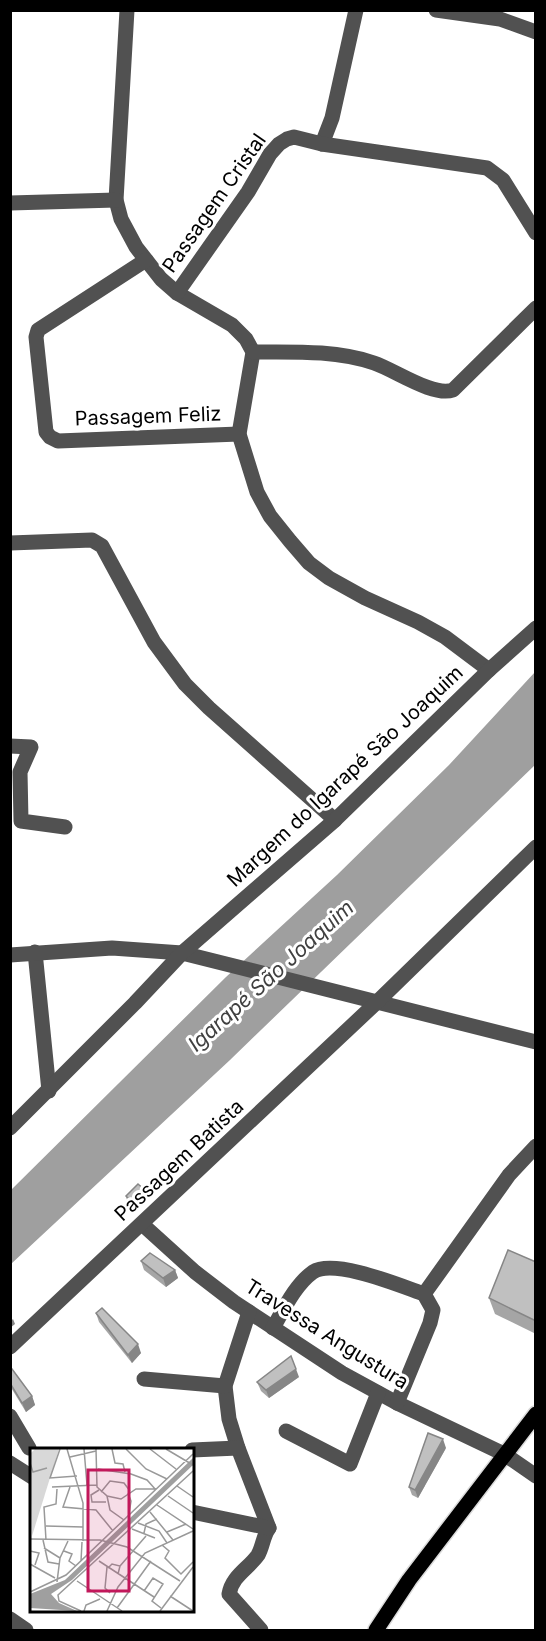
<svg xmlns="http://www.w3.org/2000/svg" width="546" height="1641" font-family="Inter,sans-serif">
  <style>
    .water { fill: #9f9f9f }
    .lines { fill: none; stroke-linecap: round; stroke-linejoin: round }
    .major-casing { stroke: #dbdbdb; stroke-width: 18 }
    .minor { stroke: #515151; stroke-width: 15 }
    .major { stroke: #000; stroke-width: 15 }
    .wall { fill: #a5a5a5 }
    .shaded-wall { fill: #868686 }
    .building { fill: #c0c0c0; stroke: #868686; stroke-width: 1.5 }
    .labels { text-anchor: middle; stroke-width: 6; stroke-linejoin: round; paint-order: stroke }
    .street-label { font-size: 20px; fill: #000; stroke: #fff }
    .water-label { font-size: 21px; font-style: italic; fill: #404040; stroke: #fff }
    .inset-road { fill: none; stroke: #999; stroke-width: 1.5 }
    .view { fill: #c2185b; fill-opacity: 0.15; stroke: #c2185b; stroke-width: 3 }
    .inset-edge { fill: none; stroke: #000; stroke-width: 3 }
  </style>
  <rect width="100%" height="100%" fill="#fff"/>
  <path class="water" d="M535 672V765L230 1060 11 1264V1190L226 977 337 875 449 765Z"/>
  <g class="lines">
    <g class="major-casing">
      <path id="major" d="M376 1630 409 1580 536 1414"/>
    </g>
    <g class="minor">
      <path d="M127 10 116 200 121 219 136 247 161 279 177 293 232 325 246 339 253 352 239 434 257 492 270 516 290 541 309 563 329 578 365 598 418 622 445 637 489 670"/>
      <path d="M436 10 500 19 536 32"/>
      <path d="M322 144 332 118 356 10"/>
      <path d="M10 203 116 200"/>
      <path d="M146 260 38 330 36 337 46 432 50 437 58 441 239 434"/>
      <path d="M177 293 248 192 270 154 279 144 287 139 294 137 322 144 487 168 503 180 536 233"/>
      <path d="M253 352C293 352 336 350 374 363 395 370 433 397 453 390L536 308"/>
      <path d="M10 543 92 540 102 546 154 642 185 684 209 708 335 820"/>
      <path d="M10 746 31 747 20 772 21 821 65 827"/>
      <path d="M35 952 49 1091"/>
      <path d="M10 955 112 948 182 953 536 1042"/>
      <path d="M10 1128 135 1003 182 953 335 820 489 670 536 628"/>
      <path d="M142 1224 195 1272 234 1302 342 1373 397 1403 504 1454 536 1476"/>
      <path d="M424 1294 509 1175 536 1146"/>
      <path d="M249 1312 225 1386 229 1419 238 1448 269 1528C263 1536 263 1546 258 1555 248 1569 232 1576 229 1594L261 1630"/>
      <path d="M273 1328C284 1309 295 1285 313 1272 334 1258 401 1286 424 1294L433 1310 430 1323 397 1403"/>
      <path d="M10 1347 376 1003 536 847"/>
      <path d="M144 1379 225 1386"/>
      <path d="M10 1416 29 1448"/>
      <path d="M286 1431 350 1464 378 1393"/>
      <path d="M192 1450 238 1448"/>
      <path d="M10 1463 32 1477"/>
      <path d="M192 1512 269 1528"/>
      <path d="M10 1619 26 1630"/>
    </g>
    <use href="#major" class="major"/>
  </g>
  <g class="wall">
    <path d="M126 1196H148L136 1208 127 1201Z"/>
    <path d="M141 1261 175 1270 178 1278 166 1287 144 1270Z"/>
    <path d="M536 1262V1334L495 1314 489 1298Z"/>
    <path d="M96 1313 141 1353 132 1363 99 1322Z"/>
    <path d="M10 1370 32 1396 35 1405 26 1412 10 1386Z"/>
    <path d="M299 1377 269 1398 261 1391 257 1382Z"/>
    <path d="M446 1448 418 1498 412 1495 409 1487Z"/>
  </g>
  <g class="shaded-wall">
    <path d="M146 1191 148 1196 136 1208 134 1204Z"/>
    <path d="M175 1270 178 1278 166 1287 163 1278Z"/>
    <path d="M13 1319 15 1324 10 1328V1322Z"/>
    <path d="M138 1344 141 1353 132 1363 128 1355Z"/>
    <path d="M296 1369 299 1377 269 1398 266 1390Z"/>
    <path d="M32 1396 35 1405 26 1412 22 1403Z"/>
    <path d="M443 1439 446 1448 418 1498 415 1490Z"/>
  </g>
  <g class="building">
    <path d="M138 1184 146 1191 134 1204 126 1196Z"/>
    <path d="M508 1250 536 1262V1321L489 1298Z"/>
    <path d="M150 1253 175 1270 163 1278 141 1261Z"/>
    <path d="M102 1308 138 1344 128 1355 96 1313Z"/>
    <path d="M291 1356 296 1369 266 1390 257 1382Z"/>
    <path d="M12 1369 32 1396 22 1403 10 1383V1370Z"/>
    <path d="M428 1433 443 1439 415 1490 409 1487Z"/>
  </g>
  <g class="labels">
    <g class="street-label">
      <text transform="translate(214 203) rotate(-55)" y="7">Passagem Cristal</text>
      <text transform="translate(148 416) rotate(-2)" y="7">Passagem Feliz</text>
      <text transform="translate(345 776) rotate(-43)" y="7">Margem do Igarapé São Joaquim</text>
      <text transform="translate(179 1160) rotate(-43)" y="7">Passagem Batista</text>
      <text transform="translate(327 1334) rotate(32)" y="7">Travessa Angustura</text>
    </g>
    <g class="water-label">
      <text transform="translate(271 976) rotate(-42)" y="7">Igarapé São Joaquim</text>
    </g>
  </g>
  <g transform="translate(30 1448)">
    <rect width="164" height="164" fill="#fff"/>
    <path d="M5 1H29L2 88 0 6Z" fill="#d8d8d8"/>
    <path d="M163 10V17L42 132 21 146 29 155 47 163 0 160V146L35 132Z" fill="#9f9f9f"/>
    <path class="inset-road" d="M30 1 20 30 47 28M37 1 53 55V93M54 1 57 37M66 1 67 39 77 48 80 62 94 72M82 1 85 15 93 16 95 24M96 1 116 21 137 31M120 1 146 21M136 1 163 17M40 9 66 3M0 15 3 24 17 20M68 21 101 26 117 32 126 42M147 38 163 49M22 39 67 37M40 39 33 59 66 62 83 83M69 42 61 47 62 54H76M71 44 80 33 94 35 100 43M98 45 101 53 99 66M77 48 91 51 106 41H125M138 48 163 65M127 57 163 81M120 64 143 92M108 75 129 83 137 95M16 78 53 79M102 81 125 90M137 84 156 76M114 85 116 76 127 71M0 91 70 92 97 99 150 133M13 92 18 114 29 116M16 92 14 59 26 56 27 41M132 97 139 103 135 110 151 126 163 114M14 100 30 110M0 103 9 105 5 117M34 103 42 106 39 113 46 118M51 113 52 94M69 113 124 149M0 116 25 130M90 118 116 88M77 119 75 140 80 145M78 120 82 116 90 118 88 126M47 133 92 163M27 134 30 110 38 93M114 143 123 130 133 136 122 153 131 160M0 144 36 127 163 6M140 148 163 163M87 160 121 113M51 163 29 153 28 147 163 23M54 163 56 157 70 151M77 163 88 139 115 105 163 83M130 163 163 119"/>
    <path class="view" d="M58 22H99V143H58Z"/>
    <rect width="164" height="164" class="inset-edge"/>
  </g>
  <rect width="546" height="1641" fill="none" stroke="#000000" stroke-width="24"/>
</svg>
